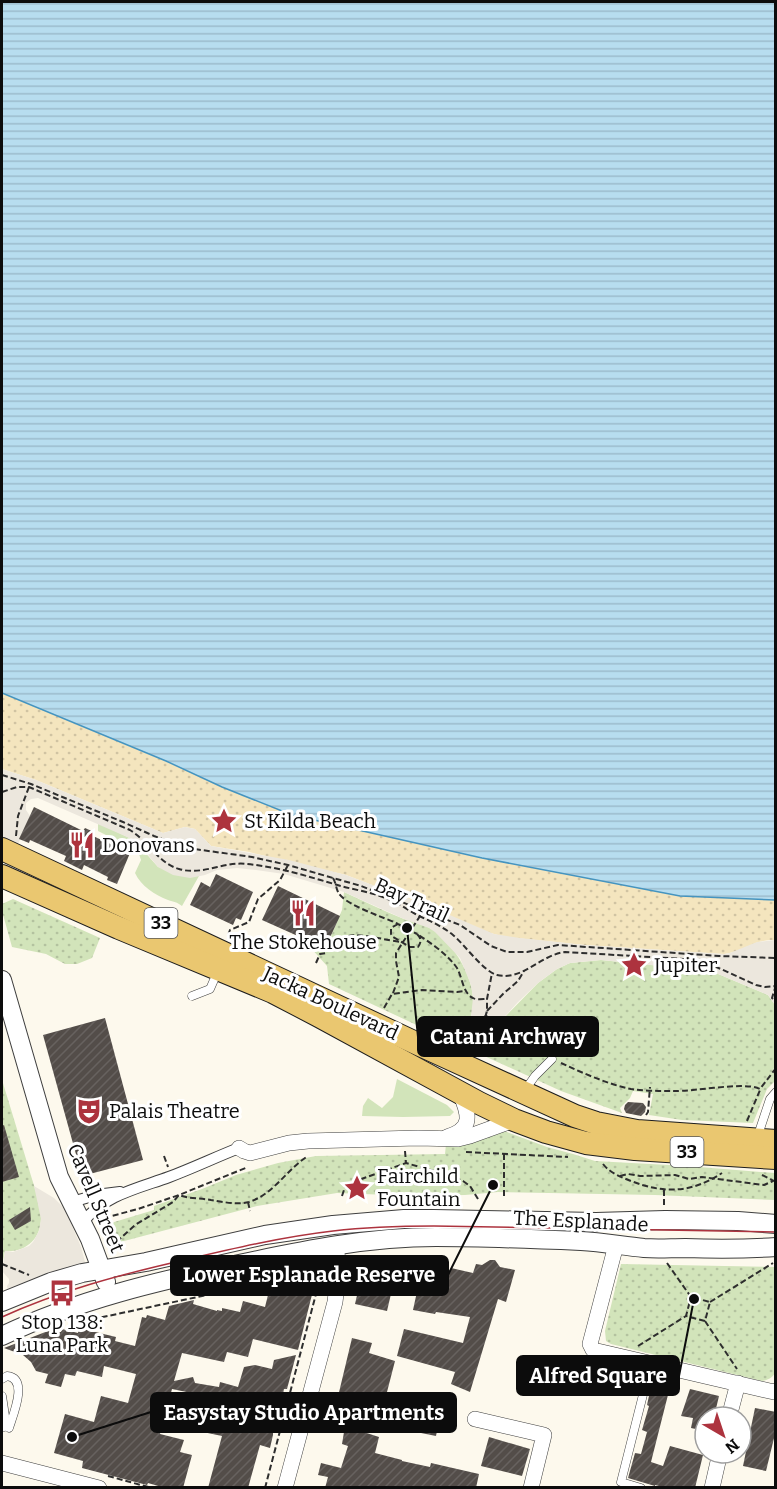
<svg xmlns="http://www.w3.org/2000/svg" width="777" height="1489" font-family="Bitter,serif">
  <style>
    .grass { fill: #d2e4ba }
    .sand { fill: url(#sand-dots) }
    .park { fill: url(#park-dots) }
    .plaza { fill: #ece7dd }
    .water { fill: url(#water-rules); stroke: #4594bf; stroke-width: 1.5 }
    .building { fill: url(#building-hatch) }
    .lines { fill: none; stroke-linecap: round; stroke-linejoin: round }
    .service-casing { stroke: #3f3f3f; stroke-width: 9 }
    .pedestrian-casing { stroke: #3f3f3f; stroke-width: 12 }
    .minor-casing { stroke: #3f3f3f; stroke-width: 16 }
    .tertiary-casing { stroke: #3f3f3f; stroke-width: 20 }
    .primary-casing { stroke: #1d1d1d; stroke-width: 24 }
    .path { stroke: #2e2e2e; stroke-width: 2; stroke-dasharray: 6 3; stroke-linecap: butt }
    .service { stroke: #fff; stroke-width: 8 }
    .pedestrian { stroke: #fff; stroke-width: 10 }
    .minor { stroke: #fff; stroke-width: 15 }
    .tertiary { stroke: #fff; stroke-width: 18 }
    .primary { stroke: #eac770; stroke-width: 22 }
    .tram { stroke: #ad333e; stroke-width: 1.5 }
    .path-bridge { stroke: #2e2e2e; stroke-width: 2; stroke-dasharray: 6 3; stroke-linecap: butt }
    .labels { text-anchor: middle; stroke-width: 6; stroke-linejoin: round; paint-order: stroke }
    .shield { fill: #fff; stroke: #555; stroke-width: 1.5 }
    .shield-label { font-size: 18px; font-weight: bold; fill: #0c0c0c }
    .poi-label { font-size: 20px; fill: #0c0c0c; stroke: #fff; text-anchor: start }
    .street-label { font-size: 20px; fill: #0c0c0c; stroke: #fff }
    .leader { fill: none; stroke: #0c0c0c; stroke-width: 2 }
    .callout-dot { fill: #0c0c0c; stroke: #fff; stroke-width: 2 }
    .callout { fill: #0c0c0c; stroke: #0c0c0c; stroke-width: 2 }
    .callout-label { font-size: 21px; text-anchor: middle; font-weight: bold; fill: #fff }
  </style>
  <defs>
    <pattern id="sand-dots" width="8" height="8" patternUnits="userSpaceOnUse" patternTransform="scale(1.5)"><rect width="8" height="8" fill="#f4e5be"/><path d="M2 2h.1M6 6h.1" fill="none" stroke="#d0c3a2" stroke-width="1.8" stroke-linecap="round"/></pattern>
    <pattern id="park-dots" width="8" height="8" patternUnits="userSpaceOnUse" patternTransform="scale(1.5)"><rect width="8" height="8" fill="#d2e4ba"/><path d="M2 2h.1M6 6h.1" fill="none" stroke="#b3c29f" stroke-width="1.8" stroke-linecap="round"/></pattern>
    <pattern id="water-rules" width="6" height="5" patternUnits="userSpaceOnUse" patternTransform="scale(1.5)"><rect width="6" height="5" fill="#b7ddef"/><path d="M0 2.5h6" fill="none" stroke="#9cbccc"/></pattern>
    <pattern id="building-hatch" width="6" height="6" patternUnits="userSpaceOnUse" patternTransform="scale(1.5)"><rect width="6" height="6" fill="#534d49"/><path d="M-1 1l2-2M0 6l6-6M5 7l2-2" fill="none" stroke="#67625f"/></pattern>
  </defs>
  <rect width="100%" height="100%" fill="#fdf9ed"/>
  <g class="grass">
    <path d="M98 823 134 840 158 867 199 876 182 906C177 902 174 902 168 900 155 895 141 886 135 873L141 860 138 851 98 831Z"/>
    <path d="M397 1079 447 1105 454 1112 450 1116 403 1117 362 1116 363 1106 368 1098 382 1108 393 1097Z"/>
  </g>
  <path class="sand" d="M2 693 167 762 222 787 292 815 482 858 680 896 775 900V940C755 939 743 952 724 954L585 945 506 937 494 934 476 928 438 910 346 875 249 852 211 846 195 829 185 827 163 833 36 780 2 769Z"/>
  <g class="park">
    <path d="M344 892C364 901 384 911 404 919 412 922 422 924 430 928 455 943 481 986 471 1016 468 1026 460 1035 455 1043L329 984 327 966 310 947 316 942 326 948 342 910Z"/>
    <path d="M13 899 100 938 92 958 77 964H65L46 954 12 947 2 911V904Z"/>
    <path d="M601 960 711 971 768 995 775 1005 776 1064 773 1070H775V1081L767 1089 753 1123 682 1120 649 1115 653 1094 633 1091 630 1098 620 1108 622 1113 561 1091 480 1054 500 1022 538 983 557 969 570 963Z"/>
    <path d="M2 1080C11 1109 20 1139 29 1169 33 1184 41 1202 41 1218 41 1239 25 1253 5 1251L2 1266Z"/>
    <path d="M499 1129 547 1147 573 1154 595 1161 687 1166 775 1173V1200L655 1195 498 1192 465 1195 416 1196 337 1193 257 1206 109 1245 101 1226 154 1210V1206L202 1189 236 1175 278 1163 316 1156 445 1154 446 1144Z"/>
    <path d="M621 1264 775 1267V1373C772 1378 768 1380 762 1381L611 1344 606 1341 605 1331Z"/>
  </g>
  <g class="plaza">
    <path d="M2 769 36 780 163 833 185 827 195 829 211 846 289 860 346 875 438 910 494 934 520 938 585 945 724 954 730 953 757 942 775 940V1005L768 995 711 971 601 960 570 963 557 969 538 983 518 1002 500 1022 480 1054 455 1043 471 1016 473 998 471 985 460 958 435 932 429 928 404 919 344 892 284 874 256 870 237 868 217 870 205 875 190 878 173 875 158 867 139 844 134 840 38 798 31 799 26 803V810L30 816 18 844 2 837Z"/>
    <path d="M34 1186 54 1198 65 1209 81 1247 85 1262 82 1268 8 1293 7 1286 9 1283V1279L2 1271 5 1251 13 1252 29 1246 33 1242 39 1231 41 1219Z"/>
  </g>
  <path class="water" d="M2 2H775V900L680 896 482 858 292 815 222 787 166 761 2 693Z"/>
  <g class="building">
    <path d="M34 807 83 831 85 828 94 832 93 836 130 853 117 884 107 880 108 877 84 865 82 870 64 861 66 856 30 840 29 843 19 839Z"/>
    <path d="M216 874 253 892 241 920 236 918 233 925 190 905 201 882 210 887Z"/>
    <path d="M278 886 340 916 326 946 310 938 309 941 262 920Z"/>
    <path d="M105 1018 143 1160 82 1176 43 1035Z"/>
    <path d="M628 1102 643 1103 646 1107 645 1112 641 1116 626 1113 624 1109 625 1105Z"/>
    <path d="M4 1125 19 1177 2 1182V1126Z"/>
    <path d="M30 1207 31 1221 15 1230 9 1220Z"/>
    <path d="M490 1260H495L500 1267 515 1270 506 1302 498 1299 470 1392 451 1384 455 1372 397 1356 404 1329 463 1343 470 1317 436 1312 435 1314 413 1310 423 1264 451 1271V1268L473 1273 476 1264 482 1265Z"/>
    <path d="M318 1271 298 1350 253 1339 248 1357 227 1352 224 1362 182 1353 174 1381 193 1377 195 1383 219 1387 220 1382 238 1387 244 1367 255 1365 272 1369 274 1360 296 1355 287 1389H284L281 1404 278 1403 276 1412 274 1411 270 1431H273V1435L270 1448 260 1445 248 1488H208L222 1436 198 1431 206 1396 172 1389 160 1434 184 1440 180 1452 192 1455 183 1488H165L148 1483 147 1485 82 1468 83 1461 54 1453 65 1414 94 1422 101 1396 128 1403 136 1374 104 1366 102 1377 77 1371 75 1376 65 1374 61 1387 45 1383 48 1374 36 1371 31 1362 23 1355 4 1348 48 1331 58 1333V1332H61L62 1329 78 1333 79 1328 116 1337 115 1341 135 1346 142 1317 146 1318 147 1315 165 1320 169 1306 194 1300 193 1304 217 1311V1310L222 1311V1308L240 1312 243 1301 265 1307 269 1291 273 1292 274 1288 291 1293 295 1280 300 1282 301 1279 306 1281Z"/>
    <path d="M362 1274 394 1281 387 1311 355 1304Z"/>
    <path d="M352 1338 372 1343 369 1353 395 1361 387 1392 413 1402 414 1396 443 1401 436 1436 406 1430 408 1424 350 1414 335 1409Z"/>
    <path d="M652 1382 670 1387 651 1462 663 1466 670 1446 703 1455 695 1488H667L655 1485V1486L628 1478 635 1453 641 1454 647 1432 642 1430 649 1406 647 1405Z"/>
    <path d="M690 1389 719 1396 714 1417H705V1431L691 1428 693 1418 681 1416Z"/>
    <path d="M755 1408 776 1412V1430L766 1471 743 1466Z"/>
    <path d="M345 1426 379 1437 375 1453 402 1460V1461L430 1467 431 1463 479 1474 476 1488H325L328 1477 318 1475 321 1463 341 1468 348 1446 342 1444Z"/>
    <path d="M489 1437 530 1449 522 1476 481 1466Z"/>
  </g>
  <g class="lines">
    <g class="service-casing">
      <g id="service">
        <path d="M192 996 210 989 217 973"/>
        <path d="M525 1090 535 1076 552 1059"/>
        <path d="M757 1138 770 1099 776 1092"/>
        <path d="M2 1379 7 1376C29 1378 13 1415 9 1428"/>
        <path d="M2 1396 5 1416 4 1427"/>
        <path d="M641 1488 621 1482 651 1363"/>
      </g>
    </g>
    <g class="pedestrian-casing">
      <g id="pedestrian">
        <path d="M72 1202 96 1195 120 1192"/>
        <path d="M83 1222C104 1195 139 1188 169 1177 193 1168 216 1157 239 1148"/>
      </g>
    </g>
    <g class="minor-casing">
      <g id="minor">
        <path d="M447 1137C474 1129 469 1114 460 1093"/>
        <path d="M239 1148 244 1151 250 1153 289 1143 308 1141 418 1138 458 1139 470 1136 514 1120"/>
        <path d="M616 1245 590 1344 593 1350 774 1392 776 1391"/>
        <path d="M729 1417 738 1383"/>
        <path d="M475 1419 544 1435 531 1488"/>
        <path d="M2 1463 99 1488"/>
        <path d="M285 1488 335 1302 339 1269 336 1245"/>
        <path d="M712 1488 720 1453"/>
      </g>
    </g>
    <g class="tertiary-casing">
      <g id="tertiary">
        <path d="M2 980 59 1177 90 1239 106 1282"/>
        <path d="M2 1302 51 1282 82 1273 146 1262 265 1235 333 1225 404 1219H434L596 1222 665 1220 738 1221 776 1224"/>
        <path d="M2 1336C77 1300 158 1281 239 1264 305 1250 369 1237 436 1237 484 1237 533 1239 581 1241 602 1242 623 1246 644 1248 658 1249 671 1248 685 1248 715 1249 745 1249 776 1247"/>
      </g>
    </g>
    <g class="primary-casing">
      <g id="primary">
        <path d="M2 849 420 1045 575 1116 596 1123 637 1131 776 1141"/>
        <path d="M2 876 119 928 273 992 319 1016 479 1103 514 1120 546 1132 586 1143 635 1149 776 1158"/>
      </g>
    </g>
    <g class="path">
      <path d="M2 775 31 784 123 822 154 836 187 848 252 857 288 865 361 886 460 925 491 946 507 952H527L558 945 719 956 776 958"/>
      <path d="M2 792 17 787H29L130 830C148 841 158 863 179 869 202 876 224 861 247 864 279 867 310 877 341 886 355 890 371 892 385 898 396 902 407 909 417 915 430 921 442 926 453 935 464 944 484 972 497 975 523 981 540 955 565 952L701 960 756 985 765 987 776 986"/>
      <path d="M16 836 18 816 29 787"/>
      <path d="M333 878C336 883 336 888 338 892 344 905 384 917 398 924"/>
      <path d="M398 924 391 928V934L393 937 410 947H418C422 941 421 938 417 934 431 943 447 954 457 968 462 976 463 994 473 998 476 1000 483 999 487 999"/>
      <path d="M228 935 230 930 249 922 258 899 280 880 288 865"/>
      <path d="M316 963 320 954 326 953C329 946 339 937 348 936 363 933 387 941 403 942L424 910"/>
      <path d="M776 985 772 998 776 1002"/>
      <path d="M393 993 399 977 396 961V953L403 942"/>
      <path d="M384 1008 392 994 422 990 457 992 465 991"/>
      <path d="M487 1011 503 994 518 981 524 971"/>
      <path d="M485 1015 517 1039 542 1054"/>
      <path d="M465 1047 484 1021 487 1011V999L492 973"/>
      <path d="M561 1063C583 1073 607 1084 631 1089 644 1091 659 1091 673 1091 694 1092 744 1081 760 1089L776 1068"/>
      <path d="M646 1115 648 1112 650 1087"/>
      <path d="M747 1121 760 1090"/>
      <path d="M405 1151 406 1163"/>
      <path d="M466 1152 568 1157"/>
      <path d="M504 1154V1197"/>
      <path d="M164 1156 168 1167"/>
      <path d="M603 1164C610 1173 621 1177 631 1181 664 1194 692 1193 722 1173"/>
      <path d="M762 1175 776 1182"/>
      <path d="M620 1176 628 1174 640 1176 675 1175 689 1179 702 1177 764 1185 773 1181"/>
      <path d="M664 1190V1205"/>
      <path d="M342 1196 345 1187 353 1182 406 1163 448 1175 463 1181 470 1186 478 1199"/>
      <path d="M248 1202 250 1211"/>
      <path d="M104 1218 138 1209 179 1195 248 1167"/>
      <path d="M110 1248 135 1225 173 1202 179 1195C189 1199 201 1198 211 1200 223 1202 237 1205 249 1202 274 1194 287 1169 308 1156"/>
      <path d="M667 1263 691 1297 710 1302 705 1321 686 1316 691 1297"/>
      <path d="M2 1264 29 1275"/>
      <path d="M710 1302 773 1263"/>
      <path d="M84 1321 325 1270"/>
      <path d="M705 1321 737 1369"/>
      <path d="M638 1346 686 1316"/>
      <path d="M108 1476 152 1488"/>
      <path d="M265 1488 322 1271"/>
    </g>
    <use href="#service" class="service"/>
    <use href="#pedestrian" class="pedestrian"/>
    <use href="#minor" class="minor"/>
    <use href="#tertiary" class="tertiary"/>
    <use href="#primary" class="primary"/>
    <path class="tram" d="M2 1317C59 1291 119 1275 180 1261 231 1249 281 1237 333 1231 367 1227 400 1226 434 1226L776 1232"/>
    <path class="path-bridge" d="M398 924 417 934"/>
  </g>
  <defs>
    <g id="sight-bare" transform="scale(2.07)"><path d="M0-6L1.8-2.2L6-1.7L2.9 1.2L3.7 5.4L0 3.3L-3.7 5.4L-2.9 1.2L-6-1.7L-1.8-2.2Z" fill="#ad333e" stroke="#fff" stroke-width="2.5" paint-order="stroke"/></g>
    <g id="restaurant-bare" transform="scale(2.07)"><path d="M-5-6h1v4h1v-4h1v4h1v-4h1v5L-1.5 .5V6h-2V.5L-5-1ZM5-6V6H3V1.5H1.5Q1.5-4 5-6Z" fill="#ad333e" stroke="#fff" stroke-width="2.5" paint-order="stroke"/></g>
    <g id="theatre-bare" transform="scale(2.07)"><path d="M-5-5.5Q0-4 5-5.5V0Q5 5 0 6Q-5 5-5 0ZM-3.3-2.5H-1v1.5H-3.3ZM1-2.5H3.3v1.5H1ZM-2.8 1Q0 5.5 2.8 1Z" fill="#ad333e" stroke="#fff" stroke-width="2.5" paint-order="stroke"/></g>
    <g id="bus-bare" transform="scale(2.07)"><path d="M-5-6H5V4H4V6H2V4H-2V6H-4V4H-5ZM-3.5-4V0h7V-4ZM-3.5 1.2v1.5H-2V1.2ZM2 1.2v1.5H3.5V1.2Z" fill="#ad333e" stroke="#fff" stroke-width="2.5" paint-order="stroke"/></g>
  </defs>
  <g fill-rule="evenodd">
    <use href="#sight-bare" x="224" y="821"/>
    <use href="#restaurant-bare" x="82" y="845"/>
    <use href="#restaurant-bare" x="303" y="913"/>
    <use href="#sight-bare" x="634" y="965"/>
    <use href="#theatre-bare" x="89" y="1111"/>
    <use href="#sight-bare" x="357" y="1188"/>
    <use href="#bus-bare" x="62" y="1293"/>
  </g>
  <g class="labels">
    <g class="shield">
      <rect x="144.5" y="908" width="33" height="30" rx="4.5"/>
      <rect x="670.5" y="1137" width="33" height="30" rx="4.5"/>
    </g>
    <g class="shield-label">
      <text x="161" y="929">33</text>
      <text x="687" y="1158">33</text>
    </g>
    <g class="poi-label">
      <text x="244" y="828">St Kilda Beach</text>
      <text x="102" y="852">Donovans</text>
      <text x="303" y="949" text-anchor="middle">The Stokehouse</text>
      <text x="654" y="972">Jupiter</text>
      <text x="109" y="1118">Palais Theatre</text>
      <text x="377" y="1183">Fairchild<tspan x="377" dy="23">Fountain</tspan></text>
      <text x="62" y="1329" text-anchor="middle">Stop 138:<tspan x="62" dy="23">Luna Park</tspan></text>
    </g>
    <g class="street-label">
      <text transform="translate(412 900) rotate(25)" y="7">Bay Trail</text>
      <text transform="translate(331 1003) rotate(25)" y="7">Jacka Boulevard</text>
      <text transform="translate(96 1198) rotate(67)" y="7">Cavell Street</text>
      <text transform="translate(581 1221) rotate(3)" y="7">The Esplanade</text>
    </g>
  </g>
  <path class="leader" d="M407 928L418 1037M493 1185L448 1275M694 1299L679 1376M72 1437L151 1412"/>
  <g class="callout-dot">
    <circle cx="407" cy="928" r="6"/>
    <circle cx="493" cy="1185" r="6"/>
    <circle cx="694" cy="1299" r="6"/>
    <circle cx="72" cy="1437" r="6"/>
  </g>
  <g class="callout">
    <rect x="418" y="1017" width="180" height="39" rx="6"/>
    <rect x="171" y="1256" width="277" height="39" rx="6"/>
    <rect x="517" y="1356" width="162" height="39" rx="6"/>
    <rect x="151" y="1393" width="305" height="39" rx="6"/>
  </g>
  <g class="callout-label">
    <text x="508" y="1044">Catani Archway</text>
    <text x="309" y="1282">Lower Esplanade Reserve</text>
    <text x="598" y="1383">Alfred Square</text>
    <text x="304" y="1420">Easystay Studio Apartments</text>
  </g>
  <rect width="777" height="1489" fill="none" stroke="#0c0c0c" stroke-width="6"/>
  <g transform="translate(723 1435) rotate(141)"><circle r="28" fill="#ffffff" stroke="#9e9e9e" stroke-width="1.5"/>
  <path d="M0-4.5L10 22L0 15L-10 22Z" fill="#ad333e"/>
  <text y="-9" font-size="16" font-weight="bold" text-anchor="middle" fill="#0c0c0c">N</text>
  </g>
</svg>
